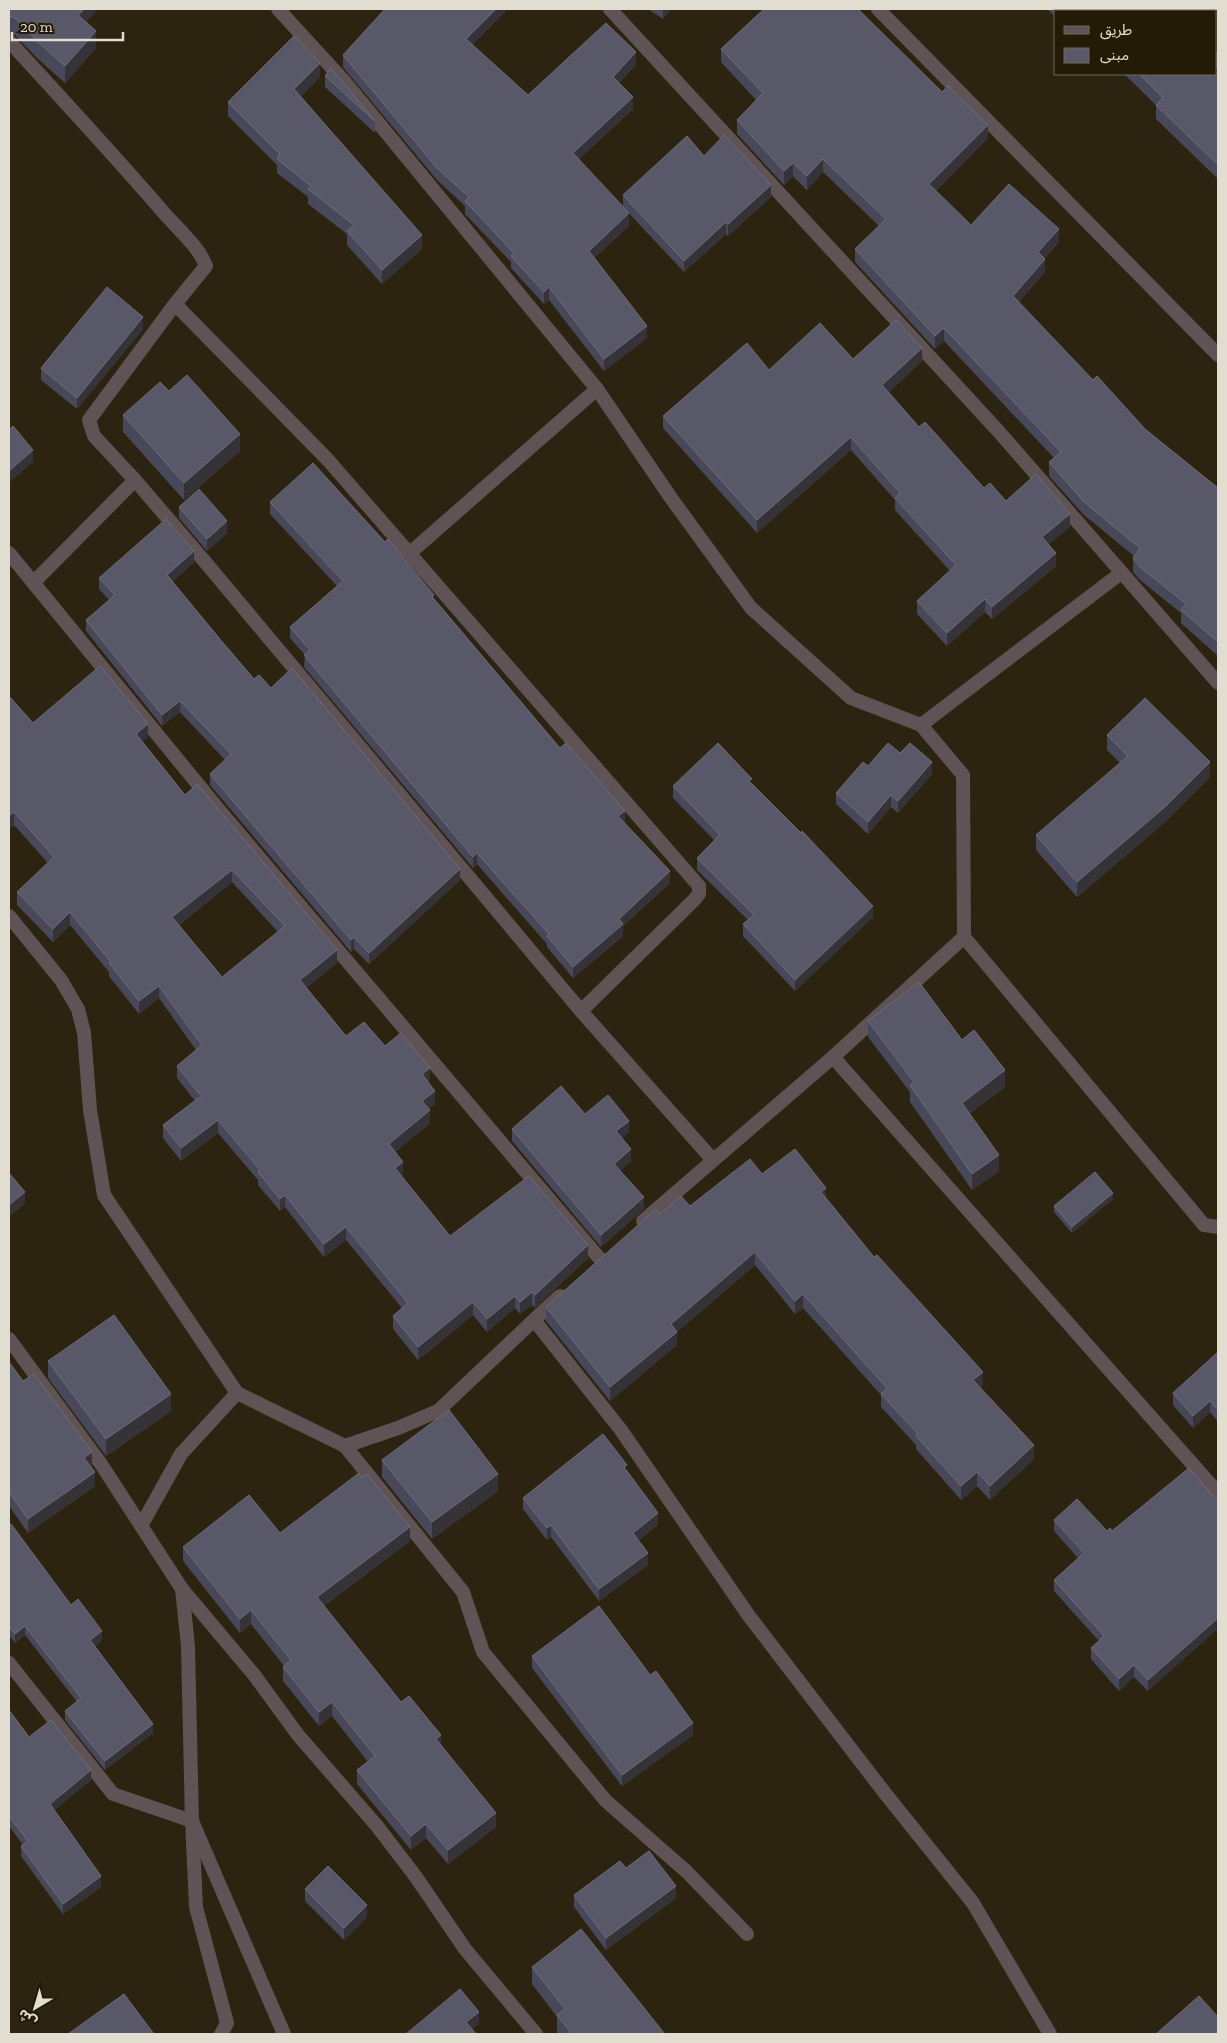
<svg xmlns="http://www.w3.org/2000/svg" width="1227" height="2043" font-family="'Zilla Slab','Noto Sans Arabic',serif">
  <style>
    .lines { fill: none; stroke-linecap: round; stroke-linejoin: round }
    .minor { stroke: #5f5355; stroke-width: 14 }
    .wall { fill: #48485b; fill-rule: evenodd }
    .shaded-wall { fill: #363338 }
    .building { fill: #585868; stroke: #6e6d78; fill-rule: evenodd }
  </style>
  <rect width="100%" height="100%" fill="#2c2410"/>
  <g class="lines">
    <g class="minor">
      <path d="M278 9 344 81 597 389 671 498 751 608 851 698 921 725 963 775 964 937 1204 1225 1218 1227"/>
      <path d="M610 9 1000 433 1218 683"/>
      <path d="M878 9 1218 355"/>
      <path d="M1165 9 1167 11"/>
      <path d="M9 41C61 98 114 155 164 213 178 229 199 247 206 266L175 304 89 420 94 436 135 480 206 563 581 1011 713 1160"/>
      <path d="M1216 59 1218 62"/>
      <path d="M175 304 328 460 699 886V894L694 900 581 1011"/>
      <path d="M9 553 219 810 600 1259"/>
      <path d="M410 553 597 389"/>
      <path d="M34 582 135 480"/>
      <path d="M921 725 1121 573"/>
      <path d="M9 916 61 980 78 1009 84 1033 90 1110 104 1195 237 1393 181 1454 141 1526"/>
      <path d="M833 1057 1218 1493"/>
      <path d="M643 1221 833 1057 964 937"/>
      <path d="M560 1296 534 1320 621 1430 749 1616 884 1792 973 1903 1050 2034"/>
      <path d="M9 1339 101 1464 182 1589 255 1676 298 1735 377 1826 416 1877 465 1949 536 2034"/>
      <path d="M237 1393 345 1446 398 1428 438 1411 534 1320"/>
      <path d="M345 1446 463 1592 483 1652 606 1801 687 1872 747 1934"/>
      <path d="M182 1589 188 1646 192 1821 284 2034"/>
      <path d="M9 1663 113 1794 192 1821 196 1907 227 2023 221 2034"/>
    </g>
  </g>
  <g class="wall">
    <path d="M648 9H671L663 19Z"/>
    <path d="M762 9H858L988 138 936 191 971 225 1059 242 1045 258V272L1019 302 1093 380 1145 429 1218 488V656L1181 623V613L1140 580 1133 572V558L1134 556 1084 515 1049 476V462L1054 458 944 341 935 349 855 262V249L879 226 823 172 807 190 793 176 784 185 737 134V120L756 100 721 62V49L763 10Z"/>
    <path d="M1047 9H1114L1112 11H1056V17Z"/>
    <path d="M9 10 87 22 96 48 65 83 38 59 15 35 9 33Z"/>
    <path d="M473 45 528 95 636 65 619 83 633 109 579 159 629 226 594 258 647 338 604 371 549 300 544 304 511 268V262L465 214V206L437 180 343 67V55Z"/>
    <path d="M1124 74H1216L1218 76V179L1156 119V105Z"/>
    <path d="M325 76 375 121V133L325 87Z"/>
    <path d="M320 77 301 96 422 249 382 284 347 245V234L308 204V197L277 173V165L228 116V102Z"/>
    <path d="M704 156 771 197 728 236 726 234 684 272 623 207V195Z"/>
    <path d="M143 329 77 409 41 380V368Z"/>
    <path d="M853 359 922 361 889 392 919 427 984 488 1006 501 1070 527 1049 544 1056 566 992 619 985 612 947 646 917 614V601L950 571 895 510V500L851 450 757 533 663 428V416L769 370Z"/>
    <path d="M169 391 240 451 184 500 123 432V415Z"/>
    <path d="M270 502 434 598 560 748 625 822 624 823 670 883 623 926V936L573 978 547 947V944L477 864 473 868 304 667 305 655 290 638V627L337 586 270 514Z"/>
    <path d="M179 507 227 533 207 551 179 518Z"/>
    <path d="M194 562 172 582 219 638 254 679 460 880 369 964 354 949 351 952 210 785V774L225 760 180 712 162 726 86 631V620L109 600 99 589V578Z"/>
    <path d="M33 723 148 737 142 741 185 795 337 963 306 988 346 1036 385 1046 430 1080 428 1082 435 1104 428 1109 430 1123 395 1152 403 1175 401 1176 450 1236 588 1258 535 1308 532 1305 520 1314 515 1308 487 1332 473 1315 418 1360 393 1329V1316L402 1308 346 1240 324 1257 285 1207 280 1211 258 1185V1180L218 1133 181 1161 163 1138V1125L195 1101 177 1078V1066L196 1050 159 998 139 1014 109 976V972L70 925 53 942 17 905V892L48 863 14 825 9 829ZM232 882 278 932 222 977 179 925Z"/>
    <path d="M1107 735 1210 777 1166 821 1077 897 1036 850V835L1120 763 1107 750Z"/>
    <path d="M900 753 932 774 898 813 891 807 868 834 836 804V793L868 766Z"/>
    <path d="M752 783 873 917 795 991 743 936V924L748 920 697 870V858L714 840 673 798V786Z"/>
    <path d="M868 1021 962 1040 1005 1087 969 1114 999 1171 972 1190 910 1102V1092L868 1037Z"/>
    <path d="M585 1114 629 1132 622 1138 631 1161 620 1171 644 1209 601 1247 512 1141V1129Z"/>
    <path d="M762 1174 826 1198 874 1257 983 1385 980 1387 1034 1459 990 1500 977 1486 961 1500 916 1449V1445L881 1407V1395L803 1308 795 1314 755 1265 677 1332V1345L610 1401 546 1321V1307L660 1214 690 1206Z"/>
    <path d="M1113 1199 1072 1233 1054 1212V1206Z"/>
    <path d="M1218 1352V1422L1210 1412 1193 1428 1173 1405V1393Z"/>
    <path d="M48 1361 171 1411 106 1456 48 1378Z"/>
    <path d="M9 1362 23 1381 92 1466 91 1467 95 1486 28 1533 9 1506Z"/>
    <path d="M382 1460 498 1491 432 1539 382 1477Z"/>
    <path d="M1189 1468 1148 1691 1134 1677 1119 1691 1091 1659V1648L1099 1641 1054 1591V1580L1078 1558 1054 1531V1520L1107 1531H1112Z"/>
    <path d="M627 1471 658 1525 638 1540 648 1565 599 1601 551 1537 547 1540 523 1509V1498Z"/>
    <path d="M9 1525 71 1605 102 1640 95 1646 153 1733 105 1770 65 1720V1711L77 1702 25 1635 15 1643 9 1635Z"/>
    <path d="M280 1533 410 1541 324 1606 401 1702 441 1745 496 1827 448 1864 426 1838 411 1850 357 1784V1770L368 1762 332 1716 319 1726 283 1681V1667L284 1666 251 1624 240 1633 183 1561V1547Z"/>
    <path d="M532 1656 693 1735 622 1786 532 1668Z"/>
    <path d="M9 1710 29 1737 91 1780 54 1810 101 1887 63 1914 21 1856V1846L23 1845 9 1826Z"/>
    <path d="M626 1868 676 1898 606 1950 574 1907V1895Z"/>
    <path d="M305 1889 367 1917 344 1940 305 1901Z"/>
    <path d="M532 1967 664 2034H559L557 2032V2017L532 1984Z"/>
  </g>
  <g class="shaded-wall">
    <path d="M84 9H98L78 32V15Z"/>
    <path d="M496 9H508L466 52V39Z"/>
    <path d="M663 9H671L663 19Z"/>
    <path d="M1103 9H1114L1112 11H1100Z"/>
    <path d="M96 31V48L65 83V66Z"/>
    <path d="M636 52V65L613 89V77Z"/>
    <path d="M320 63V77L294 103V89Z"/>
    <path d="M633 97V109L573 165V153Z"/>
    <path d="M988 125V138L929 198V184Z"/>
    <path d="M823 159V172L807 190V176Z"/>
    <path d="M793 163V176L784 185V171Z"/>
    <path d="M771 185V197L728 236V224Z"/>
    <path d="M629 213V226L589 263V251Z"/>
    <path d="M726 222V234L684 272V261Z"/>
    <path d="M1059 229V242L1038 266V252Z"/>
    <path d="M422 235V249L382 284V270Z"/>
    <path d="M1045 259V272L1013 309V296Z"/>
    <path d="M549 287V300L544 304V292Z"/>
    <path d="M143 317V329L77 409V398Z"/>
    <path d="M647 326V338L604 371V359Z"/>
    <path d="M944 328V341L935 349V336Z"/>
    <path d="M922 348V361L882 398V385Z"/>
    <path d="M240 434V451L184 500V483Z"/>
    <path d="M851 437V450L757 533V520Z"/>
    <path d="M33 450V462L9 483V471Z"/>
    <path d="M1070 514V527L1042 550V537Z"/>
    <path d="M227 521V533L207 551V539Z"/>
    <path d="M194 551V562L167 586V575Z"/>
    <path d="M1056 553V566L992 619V607Z"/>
    <path d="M985 599V612L947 646V633Z"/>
    <path d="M180 701V712L162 726V715Z"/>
    <path d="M148 724V737L136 746V734Z"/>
    <path d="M932 762V774L898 813V801Z"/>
    <path d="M1210 762V777L1166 821 1077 897V882Z"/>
    <path d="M891 795V807L868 834V822Z"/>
    <path d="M625 811V822L618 828V816Z"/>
    <path d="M14 812V825L9 829V816Z"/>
    <path d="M477 853V864L473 868V857Z"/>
    <path d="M460 869V880L369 964V953Z"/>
    <path d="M232 870V882L172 930V917Z"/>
    <path d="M670 871V883L623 926V936L573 978V967L619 919Z"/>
    <path d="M873 906V917L795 991V980Z"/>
    <path d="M70 912V925L53 942V929Z"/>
    <path d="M354 937V949L351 952V940Z"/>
    <path d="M337 950V963L300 993V980Z"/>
    <path d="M159 986V998L139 1014V1001Z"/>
    <path d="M430 1068V1080L422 1087V1074Z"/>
    <path d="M1005 1070V1087L962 1119V1103Z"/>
    <path d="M435 1091V1104L422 1114V1101Z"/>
    <path d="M430 1110V1123L389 1157V1144Z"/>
    <path d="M218 1120V1133L181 1161V1148Z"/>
    <path d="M629 1121V1132L616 1143V1131Z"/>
    <path d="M631 1149V1161L614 1176V1164Z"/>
    <path d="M999 1155V1171L972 1190V1174Z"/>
    <path d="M403 1162V1175L395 1181V1168Z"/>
    <path d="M826 1188V1202L821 1192Z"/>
    <path d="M25 1192V1204L9 1217V1205Z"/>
    <path d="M1113 1193V1199L1072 1233V1227Z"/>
    <path d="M285 1195V1207L280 1211V1199Z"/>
    <path d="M644 1197V1209L601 1247V1235Z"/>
    <path d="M346 1227V1240L324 1257V1244Z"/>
    <path d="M588 1245V1258L535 1308V1295Z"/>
    <path d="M755 1252V1265L677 1332V1345L610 1401V1387L671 1324Z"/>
    <path d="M532 1292V1305L520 1314V1302Z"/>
    <path d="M803 1294V1308L795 1314V1301Z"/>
    <path d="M515 1296V1308L487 1332V1319Z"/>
    <path d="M473 1302V1315L418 1360V1347Z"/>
    <path d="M983 1372V1385L973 1394V1380Z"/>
    <path d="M171 1394V1411L106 1456V1439Z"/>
    <path d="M1210 1401V1412L1193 1428V1416Z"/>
    <path d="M1034 1445V1459L990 1500V1486Z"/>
    <path d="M92 1452V1466L84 1472V1458Z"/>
    <path d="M95 1472V1486L28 1533V1519Z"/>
    <path d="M977 1472V1486L961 1500V1486Z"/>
    <path d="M498 1474V1491L432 1539V1522Z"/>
    <path d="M658 1513V1525L633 1545V1533Z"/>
    <path d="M551 1525V1537L547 1540V1528Z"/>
    <path d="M410 1527V1541L317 1611V1597Z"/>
    <path d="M648 1553V1565L599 1601V1589Z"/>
    <path d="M251 1610V1624L240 1633V1619Z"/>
    <path d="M1218 1618V1629L1148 1691V1680Z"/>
    <path d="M25 1626V1635L15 1643V1634Z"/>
    <path d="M102 1631V1640L90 1649V1640Z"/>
    <path d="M1134 1665V1677L1119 1691V1679Z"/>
    <path d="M332 1702V1716L319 1726V1712Z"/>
    <path d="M693 1723V1735L622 1786V1775Z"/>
    <path d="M153 1724V1733L105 1770V1761Z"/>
    <path d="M441 1735V1749L436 1739Z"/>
    <path d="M91 1770V1780L50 1814V1804Z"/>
    <path d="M496 1813V1827L448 1864V1850Z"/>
    <path d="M426 1824V1838L411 1850V1836Z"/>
    <path d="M101 1876V1887L63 1914V1904Z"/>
    <path d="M676 1886V1898L606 1950V1938Z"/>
    <path d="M367 1905V1917L344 1940V1928Z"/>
    <path d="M479 2012V2024L466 2034V2022Z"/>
  </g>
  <g class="building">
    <path d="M10 9H84L78 15 96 31 65 66 38 42 15 18 9 16V10Z"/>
    <path d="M385 9H496L466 39 528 95 606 23 636 52 613 77 633 97 573 153 629 213 589 251 647 326 604 359 549 287 544 292 511 256 514 253 465 201 469 197 437 168 343 55Z"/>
    <path d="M764 9H858L942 92 948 86 988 125 929 184 971 225 1009 184 1059 229 1038 252 1045 259 1013 296 1093 380 1097 376 1145 429 1218 488V642L1181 610 1186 604 1140 567 1133 558 1140 548 1084 502 1049 462 1061 452 944 328 935 336 855 249 886 219 823 159 807 176 793 163 784 171 737 120 763 93 721 49Z"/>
    <path d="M1059 9H1103L1100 11H1062Z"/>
    <path d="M294 36 320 63 294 89 422 235 382 270 347 231 354 225 308 189 311 186 277 159 280 154 228 102Z"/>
    <path d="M331 68 375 121 325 76Z"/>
    <path d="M1216 73 1218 76V165L1156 105 1163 98 1139 74Z"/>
    <path d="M724 135 771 185 728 224 726 222 684 261 623 195 687 136 704 156Z"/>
    <path d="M107 287 143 317 77 398 41 368Z"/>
    <path d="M896 320 922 348 882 385 919 427 925 422 984 488 990 483 1006 501 1036 474 1070 514 1042 537 1056 553 992 607 985 599 947 633 917 601 956 565 895 498 900 493 851 437 757 520 663 416 747 343 769 370 820 323 853 359Z"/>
    <path d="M187 375 240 434 184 483 123 415 160 382 169 391Z"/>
    <path d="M13 426 33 450 9 471V430Z"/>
    <path d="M313 463 385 542 388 539 434 595 432 597 560 748 566 743 625 811 618 816 670 871 619 919 623 924 573 967 547 936 549 934 477 853 473 857 304 655 310 650 290 627 343 581 270 502Z"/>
    <path d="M199 489 227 521 207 539 179 507Z"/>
    <path d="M166 519 194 551 167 575 219 638 254 679 259 675 271 688 292 668 460 869 369 953 354 937 351 940 210 774 231 754 180 701 162 715 86 620 115 595 99 578Z"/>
    <path d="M100 666 148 724 136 734 185 795 197 784 337 950 300 980 346 1036 364 1022 385 1046 401 1033 430 1068 422 1074 435 1091 422 1101 430 1110 389 1144 403 1162 395 1168 450 1236 529 1176 588 1245 535 1295 532 1292 520 1302 515 1296 487 1319 473 1302 418 1347 393 1316 408 1303 346 1227 324 1244 285 1195 280 1199 258 1172 260 1170 218 1120 181 1148 163 1125 201 1096 177 1066 202 1045 159 986 139 1001 109 963 111 962 70 912 53 929 17 892 54 857 14 812 9 816V696L33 723ZM232 870 285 926 222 977 172 917Z"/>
    <path d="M1145 698 1210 762 1166 806 1077 882 1036 835 1128 756 1107 735Z"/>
    <path d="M718 743 752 779 749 781 801 833 802 831 873 906 795 980 743 924 754 915 697 858 720 835 673 786Z"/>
    <path d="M888 743 900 753 910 743 932 762 898 801 891 795 868 822 836 793 863 762 868 766Z"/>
    <path d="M919 982 962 1040 974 1030 1005 1070 962 1103 999 1155 972 1174 910 1085 914 1082 868 1021Z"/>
    <path d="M561 1086 585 1114 608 1095 629 1121 616 1131 631 1149 614 1164 644 1197 601 1235 512 1129Z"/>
    <path d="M795 1149 826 1188 821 1192 874 1257 877 1255 983 1372 973 1380 1034 1445 990 1486 977 1472 961 1486 916 1436 918 1434 881 1394 887 1388 803 1294 795 1301 755 1252 671 1324 677 1332 610 1387 546 1307 656 1209 660 1214 681 1196 690 1206 750 1159 762 1174Z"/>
    <path d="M1095 1172 1113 1193 1072 1227 1054 1206Z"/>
    <path d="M9 1173 25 1192 9 1205Z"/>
    <path d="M114 1315 171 1394 106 1439 48 1361Z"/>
    <path d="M1218 1352V1410L1210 1401 1193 1416 1173 1393Z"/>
    <path d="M9 1362 23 1381 34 1374 92 1452 84 1458 95 1472 28 1519 9 1492Z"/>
    <path d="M449 1410 498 1474 432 1522 382 1460Z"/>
    <path d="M603 1434 627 1465 624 1467 658 1513 633 1533 648 1553 599 1589 551 1525 547 1528 523 1498Z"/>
    <path d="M1189 1468 1218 1502V1618L1148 1680 1134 1665 1119 1679 1091 1648 1104 1636 1054 1580 1084 1553 1054 1520 1077 1499 1107 1531 1110 1528 1112 1531Z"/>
    <path d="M359 1473 362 1478 367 1474 410 1527 317 1597 401 1702 409 1696 441 1735 436 1739 496 1813 448 1850 426 1824 411 1836 357 1770 375 1756 332 1702 319 1712 283 1667 291 1660 251 1610 240 1619 183 1547 249 1495 280 1533Z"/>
    <path d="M11 1524 71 1605 78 1599 102 1631 90 1640 153 1724 105 1761 65 1711 81 1698 25 1626 15 1634 9 1626V1525Z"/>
    <path d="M599 1606 650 1675 656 1671 693 1723 622 1775 532 1656Z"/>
    <path d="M9 1710 29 1737 51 1720 91 1770 50 1804 101 1876 63 1904 21 1846 28 1841 9 1816Z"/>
    <path d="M649 1851 676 1886 606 1938 574 1895 620 1861 626 1868Z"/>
    <path d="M328 1866 367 1905 344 1928 305 1889Z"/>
    <path d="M581 1929 664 2033 661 2034H572L557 2015 565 2009 532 1967Z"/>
    <path d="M460 1989 479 2012 466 2022 476 2034H406Z"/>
    <path d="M124 1994 154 2034H68Z"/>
    <path d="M1199 1996 1218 2017V2034H1156Z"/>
  </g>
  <rect width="1227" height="2043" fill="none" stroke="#e2ddd1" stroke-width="20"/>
  <rect x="1054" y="10" width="162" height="65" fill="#231b06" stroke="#6f6957"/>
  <rect x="1064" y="26" width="25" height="8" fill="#5f5355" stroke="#6f6957"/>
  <text x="1100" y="35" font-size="15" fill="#e2ddd1">طريق</text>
  <rect x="1064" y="48" width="25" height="15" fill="#585868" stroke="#6f6957"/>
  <text x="1100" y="60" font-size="15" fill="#e2ddd1">مبنى</text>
  <g transform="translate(35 2008) rotate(218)" stroke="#231b06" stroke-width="4" paint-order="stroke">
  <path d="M0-4L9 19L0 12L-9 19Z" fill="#e2ddd1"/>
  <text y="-8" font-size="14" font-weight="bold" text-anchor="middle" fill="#e2ddd1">ش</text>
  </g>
  <path d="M12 32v8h111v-8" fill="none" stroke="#e2ddd1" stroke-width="2.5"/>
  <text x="20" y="32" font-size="15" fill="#e2ddd1" stroke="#231b06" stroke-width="4" paint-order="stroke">20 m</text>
</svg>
